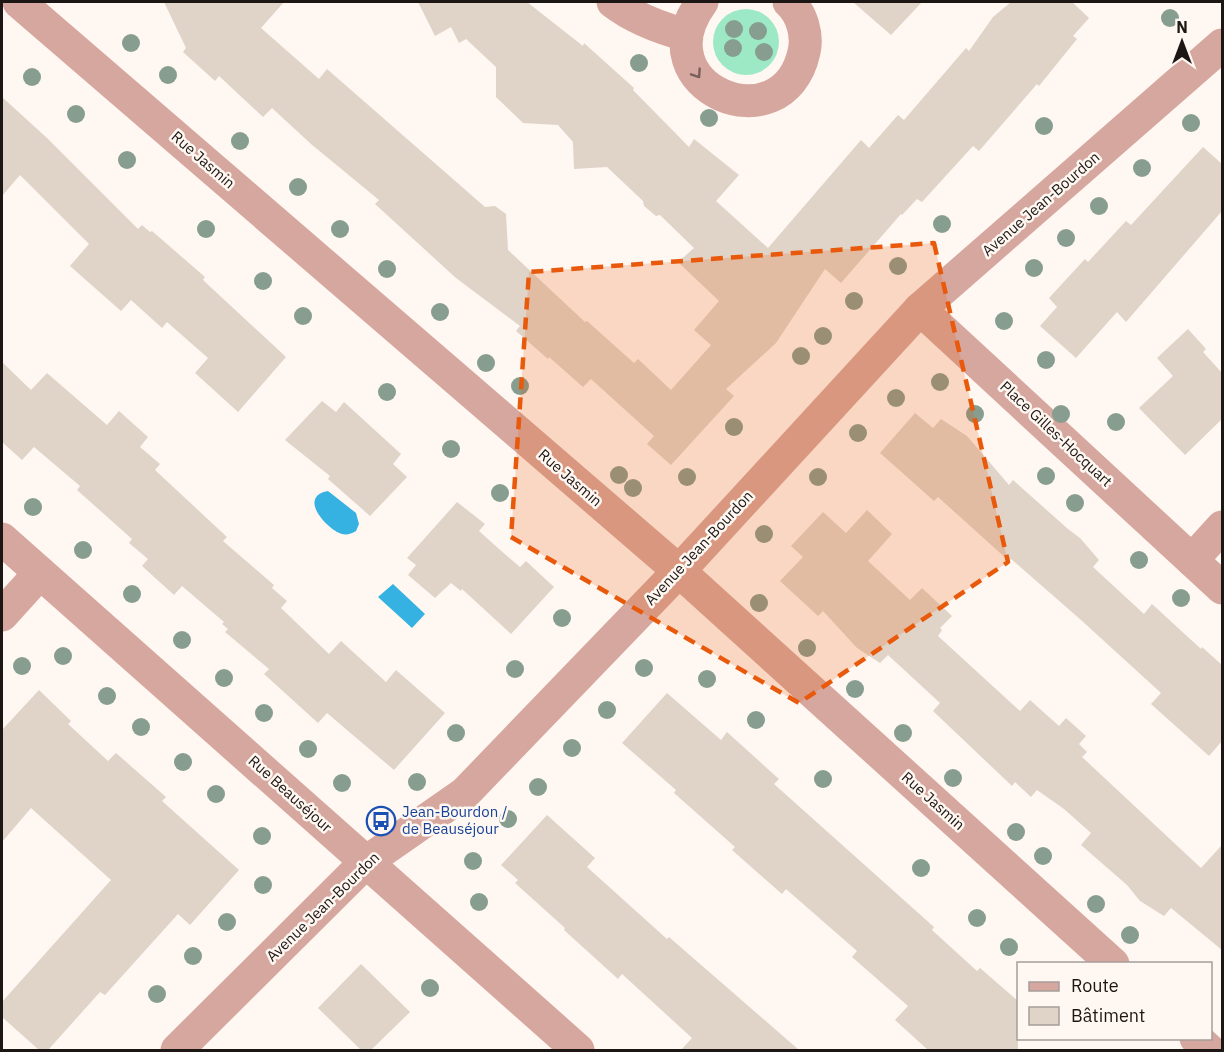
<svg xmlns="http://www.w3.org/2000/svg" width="1224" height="1052" font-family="'IBM Plex Sans',sans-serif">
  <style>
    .green { fill: #9de9c6 }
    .water { fill: #35b2e1 }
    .building { fill: #e0d4c9 }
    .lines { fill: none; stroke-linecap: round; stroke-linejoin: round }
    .minor { stroke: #d6a79e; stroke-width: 33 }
    .tree { fill: #879d90 }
    .oneway { stroke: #795f59 }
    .marked { fill: #e8590c; fill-opacity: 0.2; stroke: #e8590c; stroke-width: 4.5; stroke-dasharray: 12 8; stroke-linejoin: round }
    .labels { text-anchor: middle; stroke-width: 5; stroke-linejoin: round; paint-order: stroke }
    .street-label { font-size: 15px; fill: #1c1714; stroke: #fff7f1 }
    .transit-label { font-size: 15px; fill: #164399; stroke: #fff7f1; text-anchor: start }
  </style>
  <rect width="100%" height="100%" fill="#fff7f1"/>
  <circle class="green" cx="746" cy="42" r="33"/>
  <g class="water">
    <path d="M328 491 356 513 359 524 356 531C351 534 347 535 342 534 329 531 296 497 328 491Z"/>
    <path d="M393 584 425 614 412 628 378 597Z"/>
  </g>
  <g class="building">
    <path d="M164 2H284L261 28 319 79 327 69 485 207 495 206 506 214 508 250 585 322 587 321 634 363 638 359 671 390 711 345 694 330 719 301 678 262 694 248 660 215 656 216 644 206 643 201 607 167 574 169 573 142 558 125 523 123 496 97V67L466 39 459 43 451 27 435 36 418 2H527L583 46 584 43 634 88 633 90 689 147 694 139 739 175 716 201 768 248 861 140 869 148 898 115 904 120 966 48 969 51 993 17 1011 2H1072L1089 18 1073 36 1077 39 1039 86 1037 84 979 151 973 146 922 202 917 199 902 215 901 214 841 283 825 269 776 343 726 389 734 396 671 465 647 444 654 436 591 379 583 387 549 357 548 359 516 331 520 326 456 278 375 204 379 200 311 144 272 108 263 117 219 76 215 81 183 52 186 48Z"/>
    <path d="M853 2H922L891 35Z"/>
    <path d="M2 97 47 138 138 229 142 225 150 232 152 231 205 277 203 280 286 357 238 412 195 373 208 358 167 322 162 328 131 300 121 311 70 266 89 244 20 175 2 196Z"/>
    <path d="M1203 147 1222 164V211L1126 322 1117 312 1076 358 1040 326 1057 307 1049 298 1085 259 1088 262 1126 221 1131 225Z"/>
    <path d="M1188 329 1206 349 1203 352 1222 373V419L1185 455 1139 408 1173 376 1157 358Z"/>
    <path d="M2 362 31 390 47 373 107 425 119 411 148 437 140 447 160 464 155 470 227 537 223 541 274 585 272 588 287 601 281 608 329 654 341 641 386 682 396 670 445 713 394 770 327 713 318 723 264 674 269 669 225 632 228 629 222 624 224 622 182 586 174 595 142 566 148 559 129 543 132 539 77 490 80 486 34 447 22 460 2 442Z"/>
    <path d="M322 401 336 412 344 402 401 454 393 464 407 477 370 516 328 479 330 476 285 440Z"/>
    <path d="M915 413 933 428 941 419 967 436 1009 485 1013 480 1068 529 1080 538 1099 560 1093 567 1144 614 1152 604 1201 649 1202 647 1222 665V741L1209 756 1151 704 1161 693 1081 620 1011 559 1009 561 938 497 934 501 880 453Z"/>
    <path d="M457 502 485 524 479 531 499 549 520 567 526 561 554 587 511 634 462 589 461 591 451 583 435 598 408 575 416 565 407 558Z"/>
    <path d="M867 510 892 534 868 561 910 600 922 588 952 616 940 628 942 630 938 636 1020 711 1030 700 1059 726 1066 718 1086 736 1079 744 1087 752 1082 757 1201 868 1222 845V950L1171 908 1164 916 1140 901 1127 885 1081 845 1091 833 1064 809 1037 790 1031 797 1015 782 1012 786 933 711 940 703 888 655 880 663 857 648 823 611 818 616 780 581 803 557 791 546 823 512 846 533Z"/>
    <path d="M39 690 71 721 68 724 108 761 116 753 166 797 162 801 239 870 190 925 178 914 105 995 100 992 48 1050H39L2 1017V1002L111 880 31 808 2 842V730Z"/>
    <path d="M667 693 721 740 727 732 779 779 774 784 934 927 932 930 977 971 980 968 1018 1001V1050H928L895 1020 908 1006 852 957 857 951 786 889 782 894 732 850 735 847 674 793 676 790 622 743Z"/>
    <path d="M547 815 595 858 587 867 667 939 669 937 799 1050H681L692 1038 622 974 618 979 564 930 565 928 515 883 518 880 501 865Z"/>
    <path d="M361 964 410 1012 371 1050H361L318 1008Z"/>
  </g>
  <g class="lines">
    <g class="minor">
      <path d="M19 2 679 571 1113 964"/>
      <path d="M613 2C635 19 660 28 686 35"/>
      <path d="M702 2C639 88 783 147 804 52 808 35 802 14 789 2"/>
      <path d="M920 309 1222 588"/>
      <path d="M2 539 578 1050"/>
      <path d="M1192 560 1222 527"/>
      <path d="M2 615 40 573"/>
      <path d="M1196 1038 1209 1050"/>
      <path d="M177 1050 366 862 465 793 679 571 920 309 1222 45"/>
    </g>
  </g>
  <g class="tree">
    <circle cx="1170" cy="18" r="9"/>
    <circle cx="734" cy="29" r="9"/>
    <circle cx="758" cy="31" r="9"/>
    <circle cx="131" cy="43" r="9"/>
    <circle cx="733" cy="48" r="9"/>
    <circle cx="764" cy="52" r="9"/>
    <circle cx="639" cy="63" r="9"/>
    <circle cx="168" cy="75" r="9"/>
    <circle cx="32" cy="77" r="9"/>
    <circle cx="76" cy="114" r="9"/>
    <circle cx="709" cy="118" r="9"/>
    <circle cx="1191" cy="123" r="9"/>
    <circle cx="1044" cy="126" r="9"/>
    <circle cx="240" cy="141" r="9"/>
    <circle cx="127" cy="160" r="9"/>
    <circle cx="1142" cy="168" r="9"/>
    <circle cx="298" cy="187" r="9"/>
    <circle cx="1099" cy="206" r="9"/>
    <circle cx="942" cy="224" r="9"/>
    <circle cx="206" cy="229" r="9"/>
    <circle cx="340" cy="229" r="9"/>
    <circle cx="1066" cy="238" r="9"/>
    <circle cx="898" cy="266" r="9"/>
    <circle cx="1034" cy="268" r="9"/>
    <circle cx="387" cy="269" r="9"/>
    <circle cx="263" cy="281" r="9"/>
    <circle cx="854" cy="301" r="9"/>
    <circle cx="440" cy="312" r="9"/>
    <circle cx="303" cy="316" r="9"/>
    <circle cx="1004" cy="321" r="9"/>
    <circle cx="823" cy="336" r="9"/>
    <circle cx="801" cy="356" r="9"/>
    <circle cx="1046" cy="360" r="9"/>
    <circle cx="486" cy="363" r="9"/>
    <circle cx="940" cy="382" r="9"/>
    <circle cx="520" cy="386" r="9"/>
    <circle cx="387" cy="392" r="9"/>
    <circle cx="896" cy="398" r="9"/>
    <circle cx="975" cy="414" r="9"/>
    <circle cx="1061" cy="414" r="9"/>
    <circle cx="1116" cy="422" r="9"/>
    <circle cx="734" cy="427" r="9"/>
    <circle cx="858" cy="433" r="9"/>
    <circle cx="451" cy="449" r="9"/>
    <circle cx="619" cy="475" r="9"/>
    <circle cx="1046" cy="476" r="9"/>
    <circle cx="687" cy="477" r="9"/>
    <circle cx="818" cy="477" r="9"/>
    <circle cx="633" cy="488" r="9"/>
    <circle cx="500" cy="493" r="9"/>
    <circle cx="1075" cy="503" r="9"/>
    <circle cx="33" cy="507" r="9"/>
    <circle cx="764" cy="534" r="9"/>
    <circle cx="83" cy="550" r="9"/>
    <circle cx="1139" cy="560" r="9"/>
    <circle cx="132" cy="594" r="9"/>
    <circle cx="1181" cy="598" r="9"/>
    <circle cx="759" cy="603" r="9"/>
    <circle cx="562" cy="618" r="9"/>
    <circle cx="182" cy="640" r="9"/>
    <circle cx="807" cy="648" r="9"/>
    <circle cx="63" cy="656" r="9"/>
    <circle cx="22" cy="666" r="9"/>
    <circle cx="644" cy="668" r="9"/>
    <circle cx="515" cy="669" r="9"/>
    <circle cx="224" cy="678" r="9"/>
    <circle cx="707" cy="679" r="9"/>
    <circle cx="855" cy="689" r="9"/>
    <circle cx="107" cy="696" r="9"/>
    <circle cx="607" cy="710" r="9"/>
    <circle cx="264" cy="713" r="9"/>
    <circle cx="756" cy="720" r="9"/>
    <circle cx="141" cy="727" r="9"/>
    <circle cx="456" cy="733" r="9"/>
    <circle cx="903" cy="733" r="9"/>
    <circle cx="572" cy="748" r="9"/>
    <circle cx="308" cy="749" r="9"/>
    <circle cx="183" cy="762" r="9"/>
    <circle cx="953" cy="778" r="9"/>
    <circle cx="823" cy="779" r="9"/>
    <circle cx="417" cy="782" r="9"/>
    <circle cx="342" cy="783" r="9"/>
    <circle cx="538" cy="787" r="9"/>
    <circle cx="216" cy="794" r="9"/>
    <circle cx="508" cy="819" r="9"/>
    <circle cx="1016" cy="832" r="9"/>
    <circle cx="262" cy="836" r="9"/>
    <circle cx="1043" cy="856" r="9"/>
    <circle cx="473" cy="861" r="9"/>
    <circle cx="921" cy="868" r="9"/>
    <circle cx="263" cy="885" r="9"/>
    <circle cx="479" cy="902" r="9"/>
    <circle cx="1096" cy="904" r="9"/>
    <circle cx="977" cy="918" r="9"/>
    <circle cx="227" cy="922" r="9"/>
    <circle cx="1130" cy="935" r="9"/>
    <circle cx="1009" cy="947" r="9"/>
    <circle cx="193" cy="956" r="9"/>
    <circle cx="430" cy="988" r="9"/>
    <circle cx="157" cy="994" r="9"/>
  </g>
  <defs><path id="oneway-chevron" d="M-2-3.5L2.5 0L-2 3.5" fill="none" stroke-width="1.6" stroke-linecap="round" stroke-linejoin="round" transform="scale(1.5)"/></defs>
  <use class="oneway" href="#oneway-chevron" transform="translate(697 74) rotate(56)"/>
  <path class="marked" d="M934 243 1008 562 799 703 511 537 529 272Z"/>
  <defs>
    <g id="bus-ring" transform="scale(1.5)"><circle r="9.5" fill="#fff7f1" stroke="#1a4fb4" stroke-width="1.5"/><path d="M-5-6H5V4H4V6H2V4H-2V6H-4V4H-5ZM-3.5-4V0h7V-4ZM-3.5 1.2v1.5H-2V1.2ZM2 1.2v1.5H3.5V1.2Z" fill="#1a4fb4"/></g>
  </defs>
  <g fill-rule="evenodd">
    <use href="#bus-ring" x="381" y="821"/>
  </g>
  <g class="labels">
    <g class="street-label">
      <text transform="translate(203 160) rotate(41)" y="5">Rue Jasmin</text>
      <text transform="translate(1041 204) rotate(-41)" y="5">Avenue Jean-Bourdon</text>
      <text transform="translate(1056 434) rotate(43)" y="5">Place Gilles-Hocquart</text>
      <text transform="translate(570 478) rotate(41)" y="5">Rue Jasmin</text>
      <text transform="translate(699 548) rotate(-47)" y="5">Avenue Jean-Bourdon</text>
      <text transform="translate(290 794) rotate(42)" y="5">Rue Beauséjour</text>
      <text transform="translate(933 801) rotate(42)" y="5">Rue Jasmin</text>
      <text transform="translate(323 907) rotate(-44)" y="5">Avenue Jean-Bourdon</text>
    </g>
    <g class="transit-label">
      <text x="402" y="817">Jean-Bourdon /<tspan x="402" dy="17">de Beauséjour</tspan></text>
    </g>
  </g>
  <rect width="1224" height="1052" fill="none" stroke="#1c1714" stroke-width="6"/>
  <rect x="1017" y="962" width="195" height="78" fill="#fff7f1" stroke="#a49d99" stroke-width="1.5"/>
  <rect x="1029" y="982" width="30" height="9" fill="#d6a79e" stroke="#a49d99" stroke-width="1.5"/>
  <text x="1071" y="992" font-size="18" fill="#1c1714">Route</text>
  <rect x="1029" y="1007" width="30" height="18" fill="#e0d4c9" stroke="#a49d99" stroke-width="1.5"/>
  <text x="1071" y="1022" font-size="18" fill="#1c1714">Bâtiment</text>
  <g transform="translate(1182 42)" stroke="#fff7f1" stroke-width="4.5" paint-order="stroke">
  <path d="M0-4.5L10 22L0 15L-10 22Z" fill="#1c1714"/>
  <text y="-9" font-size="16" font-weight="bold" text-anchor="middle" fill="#1c1714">N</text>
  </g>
</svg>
